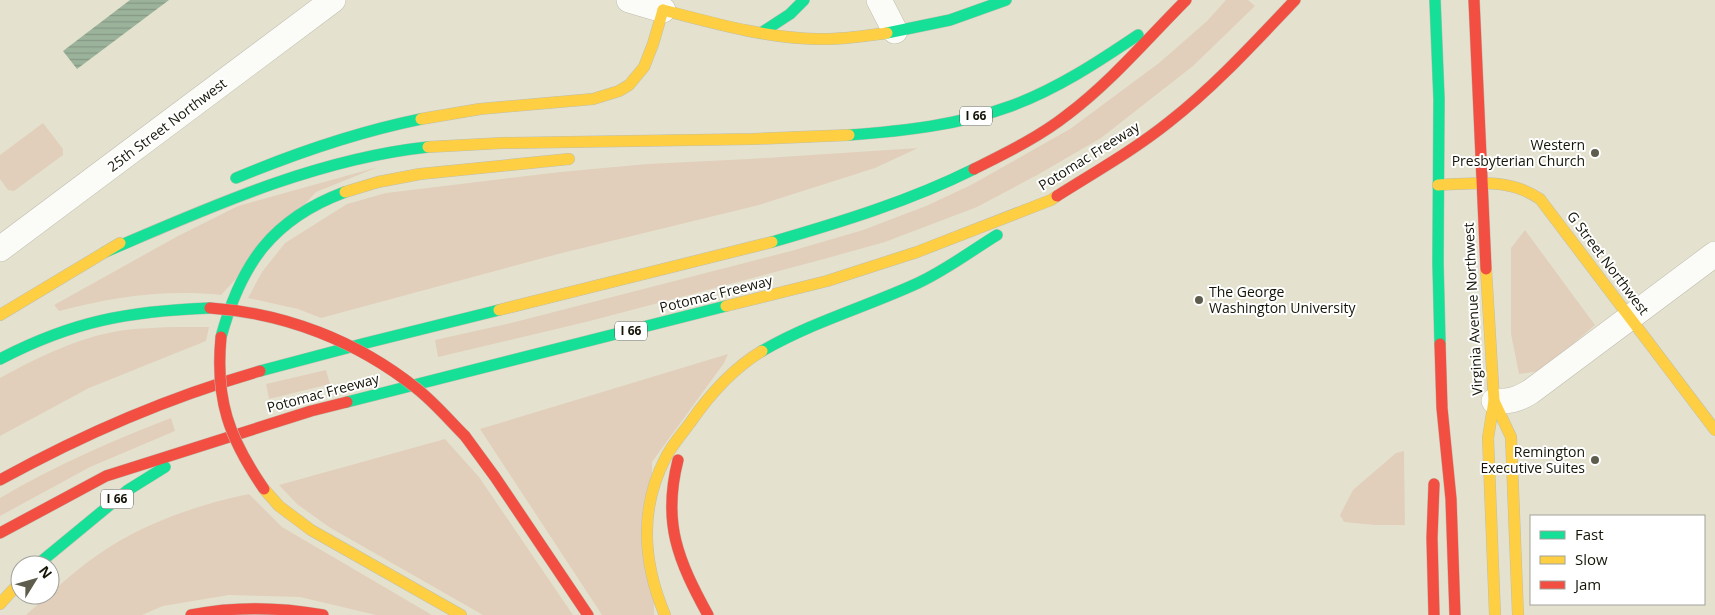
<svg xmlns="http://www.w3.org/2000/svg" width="1715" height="615" font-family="'Open Sans',sans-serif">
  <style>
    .green { fill: #e1cfbb }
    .water { fill: url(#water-rules) }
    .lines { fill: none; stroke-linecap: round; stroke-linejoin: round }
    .street-casing { stroke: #c0beae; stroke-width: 26 }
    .fast-casing { stroke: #c0beae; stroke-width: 12 }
    .slow-casing { stroke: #c0beae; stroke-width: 12 }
    .jam-casing { stroke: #c0beae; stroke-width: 12 }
    .street { stroke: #fbfbf8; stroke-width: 25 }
    .fast { stroke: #16e098; stroke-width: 11 }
    .slow { stroke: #ffcf43; stroke-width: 11 }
    .jam { stroke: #f24e42; stroke-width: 11 }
    .jam-bridge-casing { stroke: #c0beae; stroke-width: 12; stroke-linecap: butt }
    .jam-bridge { stroke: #f24e42; stroke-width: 11 }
    .poi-dot { fill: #5d5c4d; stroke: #fff; stroke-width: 2 }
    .labels { text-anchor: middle; stroke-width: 4; stroke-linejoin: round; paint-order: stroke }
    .shield { fill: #fff; stroke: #5b5a51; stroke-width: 1 }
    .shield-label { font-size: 12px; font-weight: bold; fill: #151407 }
    .street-label { font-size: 14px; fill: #151407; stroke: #fff }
    .poi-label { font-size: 14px; fill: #151407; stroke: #fff; text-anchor: end }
  </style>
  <defs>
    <pattern id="water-rules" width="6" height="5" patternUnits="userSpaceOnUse" patternTransform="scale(1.25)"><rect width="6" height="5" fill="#9bb29b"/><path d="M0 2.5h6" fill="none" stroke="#859884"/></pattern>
  </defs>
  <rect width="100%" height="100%" fill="#e4e2ce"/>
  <g class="green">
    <path d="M1226 0H1248L1255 6 1193 66 1101 138 1039 174 977 207 885 242 824 259 590 321 438 357 435 340 511 323 791 251 863 230 926 206 971 185 1070 129 1159 63 1207 21Z"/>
    <path d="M43 123 63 149V155L14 191 8 190 0 179V155Z"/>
    <path d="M918 148 875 168 759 205 558 254 321 318 298 309 248 298 262 272 285 243 347 204 386 193 560 172 647 164 749 159Z"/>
    <path d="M378 167 316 192 221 295C166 289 112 297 59 311L54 305 178 236 238 206Z"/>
    <path d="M1525 230 1595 325 1541 371 1519 374 1511 334V248Z"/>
    <path d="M171 327H209L206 341 89 388 0 436V378C38 357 81 336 125 330 140 328 156 328 171 327Z"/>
    <path d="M728 354 724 363 652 462 654 615H602L480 429Z"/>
    <path d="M326 370 330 384 269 399 266 384Z"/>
    <path d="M171 418 175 431 90 467 0 516V498C54 466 111 441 171 418Z"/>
    <path d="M445 439 479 477 573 615H483L329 527 297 504 279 485Z"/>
    <path d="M1404 451 1405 525H1375L1344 522 1340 515 1353 490 1396 453Z"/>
    <path d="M249 494 282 527 432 615H376L300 597 229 595 163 606 142 615H26C53 591 79 566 111 546 153 520 201 504 249 494Z"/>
  </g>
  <path class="water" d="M130 0H169L77 69 63 51Z"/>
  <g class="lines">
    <g class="street-casing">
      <g id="street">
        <path d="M629 0 663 10"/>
        <path d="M879 0 895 31"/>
        <path d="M0 249 333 0"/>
        <path d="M1494 401C1508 402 1517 400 1530 392L1715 254"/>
      </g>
    </g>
    <g class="fast-casing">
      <g id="fast">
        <path d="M1435 0 1439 99 1438 263 1440 344"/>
        <path d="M761 33 790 14 804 0"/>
        <path d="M887 33 950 20 1006 0"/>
        <path d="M849 135C904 131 959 125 1011 106 1057 89 1098 62 1138 35"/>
        <path d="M236 178C296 153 357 132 421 119"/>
        <path d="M772 242C841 222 910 201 974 169"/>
        <path d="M105 252C208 208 315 159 428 147"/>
        <path d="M221 337C241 264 272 219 345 192"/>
        <path d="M762 351C812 322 866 307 918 283 946 270 971 251 997 235"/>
        <path d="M0 359C73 321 129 311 210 308"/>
        <path d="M260 371 362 344 499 310"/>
        <path d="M347 402 726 306"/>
        <path d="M37 565 128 490 165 467"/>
      </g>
    </g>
    <g class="slow-casing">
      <g id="slow">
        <path d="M663 10C713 23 765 38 818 39 841 40 864 36 887 33"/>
        <path d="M421 119 480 109 593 99 619 91 629 85 644 67 653 44 663 10"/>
        <path d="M428 147 502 143 753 139 849 135"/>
        <path d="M1438 185C1474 184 1508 177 1540 199L1715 430"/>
        <path d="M345 192 378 182 420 174 569 159"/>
        <path d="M1486 269 1494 401 1488 438 1495 615"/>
        <path d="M726 306 827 281 917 252 1051 200 1057 196"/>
        <path d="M499 310 772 242"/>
        <path d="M0 315 120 243"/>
        <path d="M1494 401 1511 437 1518 615"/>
        <path d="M264 489 279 506 311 530 461 615"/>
        <path d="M0 604 20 582"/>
        <path d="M665 615C643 563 639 508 666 457 672 445 682 434 690 423 710 394 732 369 762 351"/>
      </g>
    </g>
    <g class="jam-casing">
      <g id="jam">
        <path d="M1474 0 1486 269"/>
        <path d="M974 169C1006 153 1039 137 1067 115 1111 82 1147 39 1186 0"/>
        <path d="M1057 196C1095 172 1134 150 1169 122 1215 86 1255 42 1295 0"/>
        <path d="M1440 344 1442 408 1451 499 1455 615"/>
        <path d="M465 436 495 477 588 615"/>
        <path d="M678 460C662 523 678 560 708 615"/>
        <path d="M0 480C83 434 169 397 260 371"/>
        <path d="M1434 484 1432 538 1434 615"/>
        <path d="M0 533 106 476 311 411 347 402"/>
        <path d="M191 615C235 606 279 607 323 615"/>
      </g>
    </g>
    <use href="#street" class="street"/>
    <use href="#fast" class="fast"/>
    <use href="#slow" class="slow"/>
    <use href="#jam" class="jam"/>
    <g class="jam-bridge-casing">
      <g id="jam-bridge">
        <path d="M210 308C285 313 357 341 416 388 434 402 449 420 465 436"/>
        <path d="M221 337C215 400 229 438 264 489"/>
      </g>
    </g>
    <use href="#jam-bridge" class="jam-bridge"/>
  </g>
  <g class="poi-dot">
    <circle cx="1595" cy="153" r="5"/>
    <circle cx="1199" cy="300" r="5"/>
    <circle cx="1595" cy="460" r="5"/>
  </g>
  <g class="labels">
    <g class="shield">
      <rect x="960" y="106.5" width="32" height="19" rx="4"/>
      <rect x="615" y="321.5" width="32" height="19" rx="4"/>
      <rect x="101" y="489.5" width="32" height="19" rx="4"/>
    </g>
    <g class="shield-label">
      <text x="976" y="120">I 66</text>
      <text x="631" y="335">I 66</text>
      <text x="117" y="503">I 66</text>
    </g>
    <g class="street-label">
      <text transform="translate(167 125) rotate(-37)" y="5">25th Street Northwest</text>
      <text transform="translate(1089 156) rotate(-32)" y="5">Potomac Freeway</text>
      <text transform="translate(1608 263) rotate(53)" y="5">G Street Northwest</text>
      <text transform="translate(716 294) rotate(-14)" y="5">Potomac Freeway</text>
      <text transform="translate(1473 309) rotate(-93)" y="5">Virginia Avenue Northwest</text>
      <text transform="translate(323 393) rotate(-15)" y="5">Potomac Freeway</text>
    </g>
    <g class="poi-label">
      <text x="1585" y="150">Western<tspan x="1585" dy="16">Presbyterian Church</tspan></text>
      <text x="1209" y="297" text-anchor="start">The George<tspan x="1209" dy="16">Washington University</tspan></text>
      <text x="1585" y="457">Remington<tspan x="1585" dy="16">Executive Suites</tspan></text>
    </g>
  </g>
  <rect x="1530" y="515" width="175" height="90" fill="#ffffff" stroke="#a1a19c"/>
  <rect x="1540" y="531" width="25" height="8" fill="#16e098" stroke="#a1a19c"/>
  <text x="1575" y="540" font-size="15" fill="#151407">Fast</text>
  <rect x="1540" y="556" width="25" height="8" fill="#ffcf43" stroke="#a1a19c"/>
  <text x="1575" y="565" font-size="15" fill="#151407">Slow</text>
  <rect x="1540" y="581" width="25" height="8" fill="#f24e42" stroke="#a1a19c"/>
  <text x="1575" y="590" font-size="15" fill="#151407">Jam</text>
  <g transform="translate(35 580) rotate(53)"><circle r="24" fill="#ffffff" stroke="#a1a19c"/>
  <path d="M0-4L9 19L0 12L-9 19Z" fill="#5d5c4d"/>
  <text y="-8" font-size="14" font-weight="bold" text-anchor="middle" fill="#151407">N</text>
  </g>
</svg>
